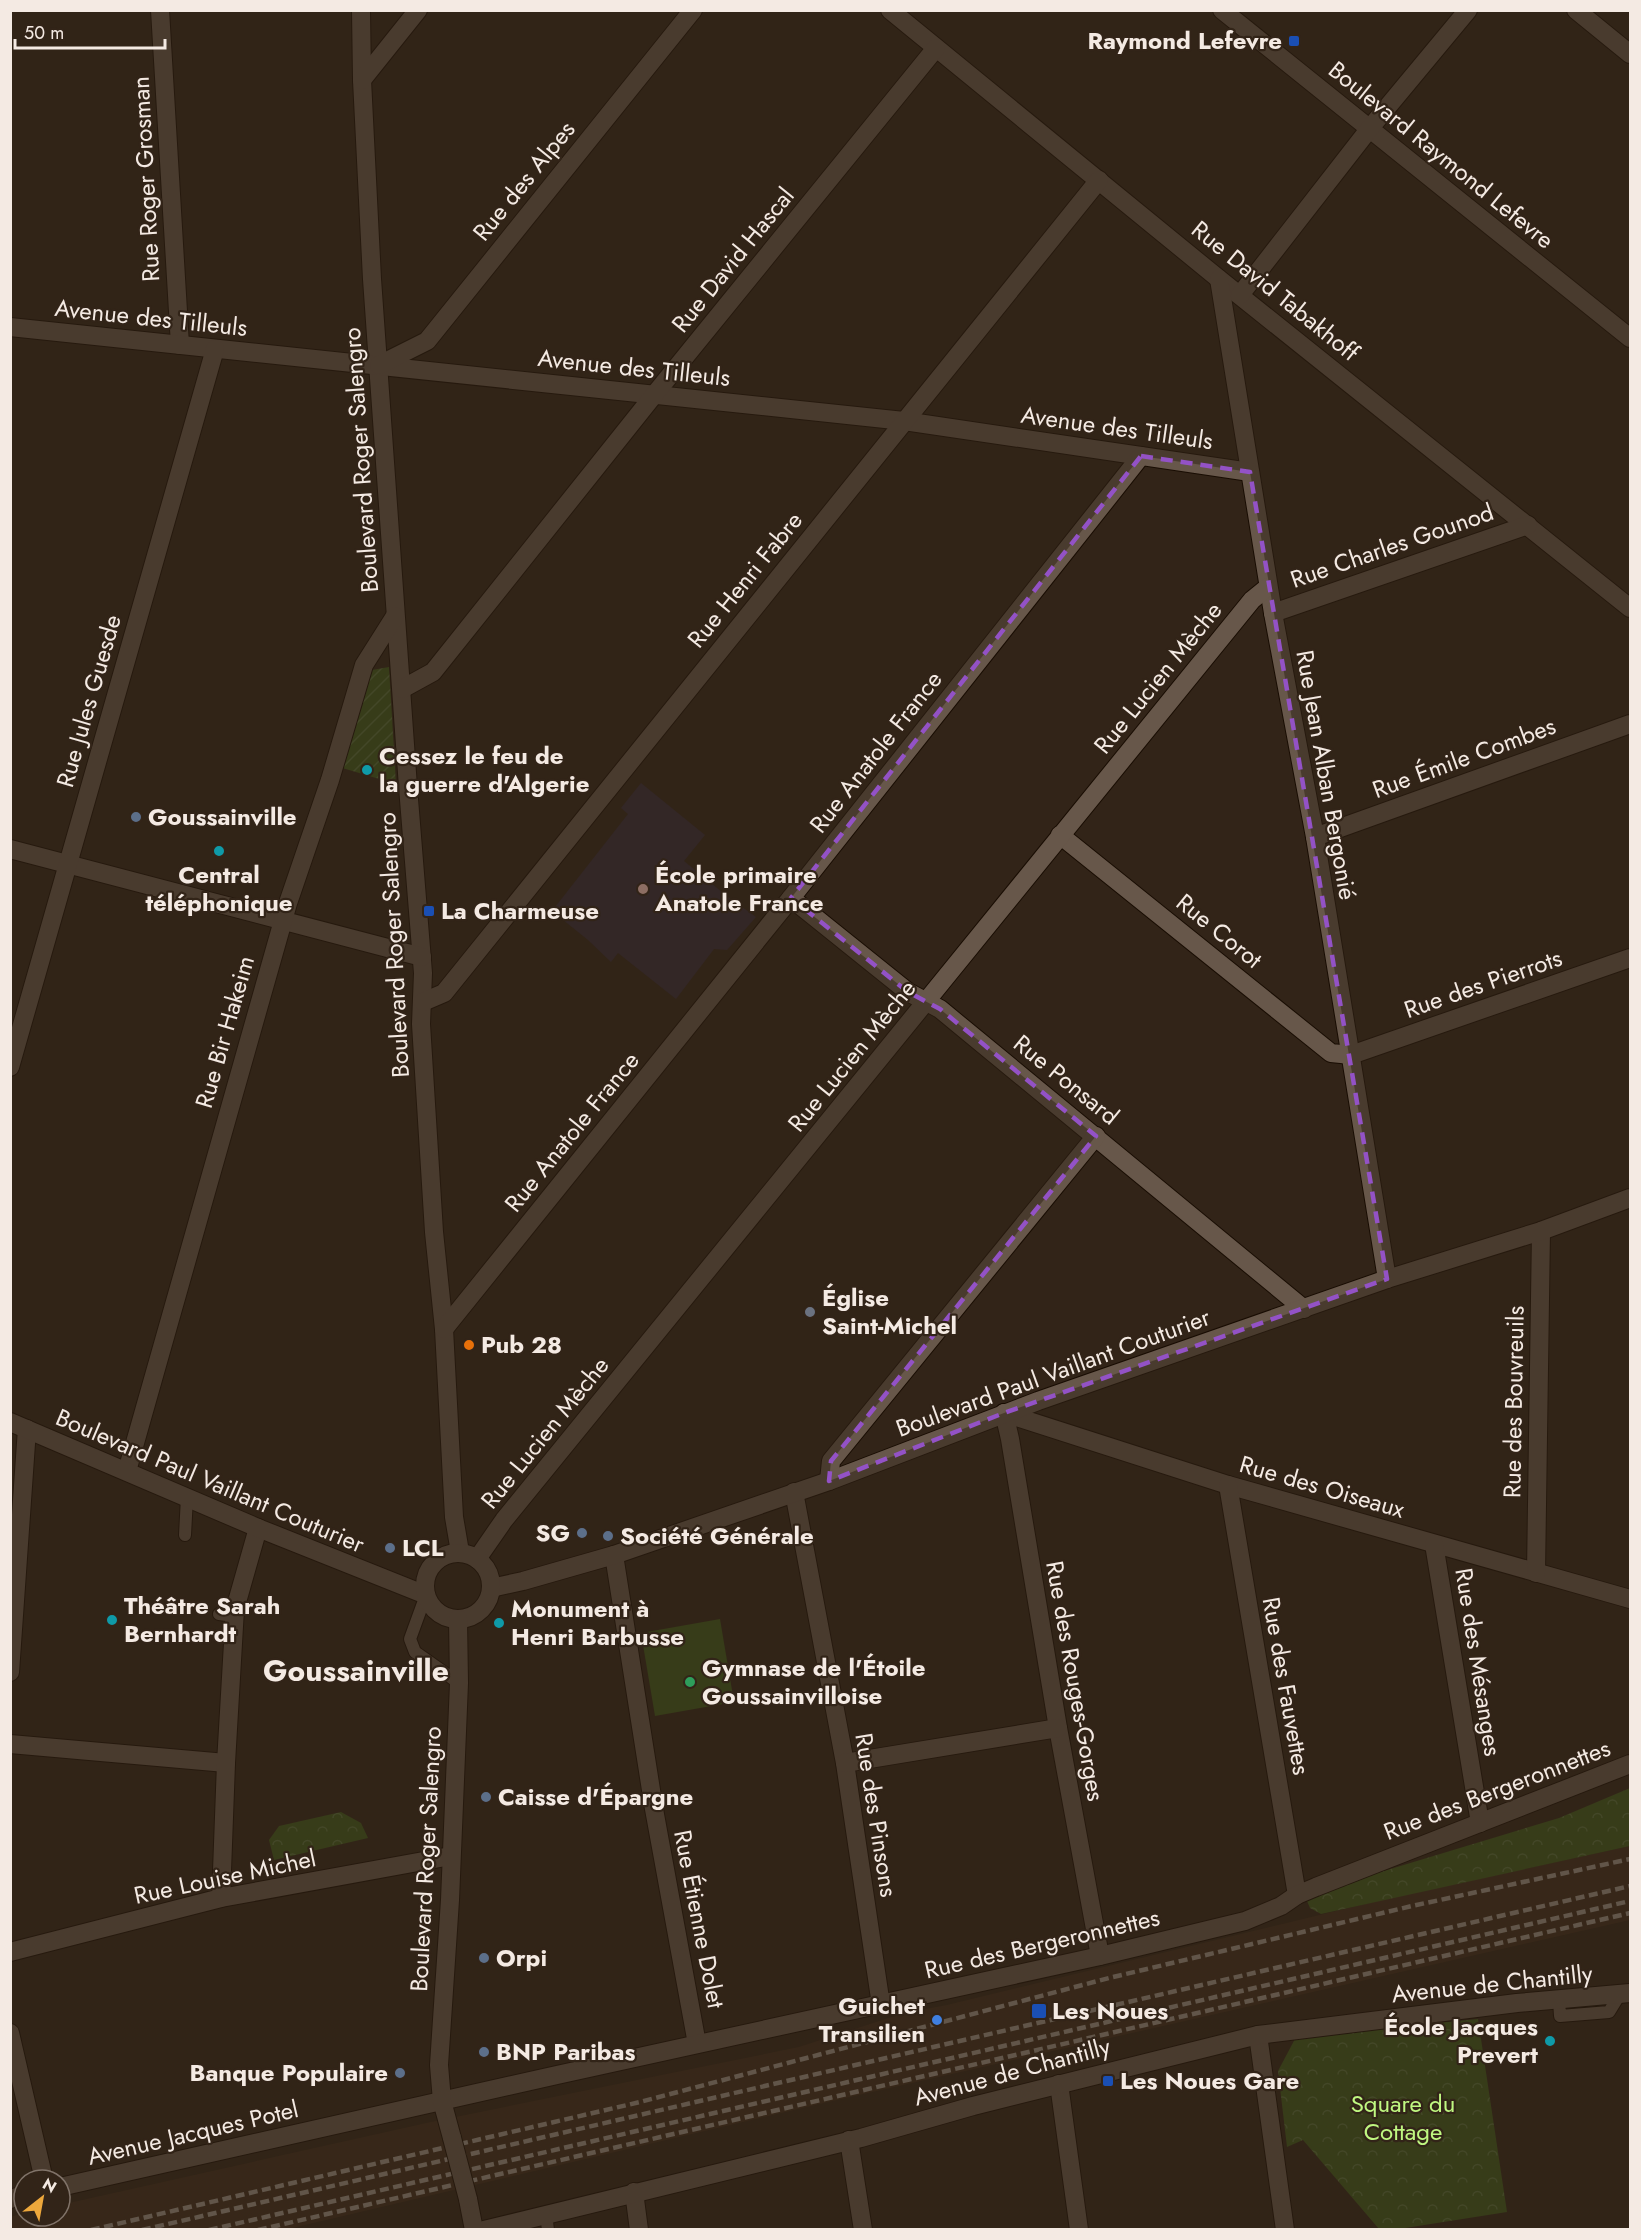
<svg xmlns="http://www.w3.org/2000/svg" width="1641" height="2240" font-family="Jost,sans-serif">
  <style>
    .education { fill: #352a38 }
    .built { fill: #3f2c1b }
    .forest { fill: url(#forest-crowns) }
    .garden { fill: url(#garden-furrows) }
    .pitch { fill: #3e591b }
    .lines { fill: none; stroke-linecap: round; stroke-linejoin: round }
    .lane-casing { stroke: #190d03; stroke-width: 14 }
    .street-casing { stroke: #190d03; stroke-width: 20 }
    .secondary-casing { stroke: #190d03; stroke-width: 20 }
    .lane { stroke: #67574a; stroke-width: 12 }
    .street { stroke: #67574a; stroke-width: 18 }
    .secondary { stroke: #67574a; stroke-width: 18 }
    .rail { stroke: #9b9086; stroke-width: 4.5; stroke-dasharray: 9 4.5; stroke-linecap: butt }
    .secondary-bridge-casing { stroke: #190d03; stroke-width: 20; stroke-linecap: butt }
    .secondary-bridge { stroke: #67574a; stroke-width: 18 }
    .marked { fill: none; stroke: #9352c6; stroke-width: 4.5; stroke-dasharray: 12 8; stroke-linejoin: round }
    .transit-dot { fill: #1a4fb4; stroke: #322418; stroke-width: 2 }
    .culture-dot { fill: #0f9aa8; stroke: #322418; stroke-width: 2 }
    .service-dot { fill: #5c6f8a; stroke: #322418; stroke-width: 2 }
    .education-dot { fill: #8d6e63; stroke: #322418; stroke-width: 2 }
    .worship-dot { fill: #6b7280; stroke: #322418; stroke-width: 2 }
    .food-dot { fill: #e8710a; stroke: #322418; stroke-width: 2 }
    .leisure-dot { fill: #2e9e5b; stroke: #322418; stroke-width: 2 }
    .shop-dot { fill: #3f7fe0; stroke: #322418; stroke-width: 2 }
    .labels { text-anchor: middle; stroke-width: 4.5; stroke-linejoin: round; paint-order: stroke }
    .poi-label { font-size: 24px; font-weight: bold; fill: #f4eae3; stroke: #322418; text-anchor: start }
    .street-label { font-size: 24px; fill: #f4eae3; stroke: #322418 }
    .park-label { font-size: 24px; fill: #bff781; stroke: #322418 }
    .district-label { font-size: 30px; font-weight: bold; fill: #f4eae3; stroke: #322418 }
  </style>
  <defs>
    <pattern id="forest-crowns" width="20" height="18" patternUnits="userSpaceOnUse" patternTransform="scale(1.5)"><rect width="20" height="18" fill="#3e591b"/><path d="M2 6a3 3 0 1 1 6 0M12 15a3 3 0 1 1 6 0" fill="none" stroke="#5a713c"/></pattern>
    <pattern id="garden-furrows" width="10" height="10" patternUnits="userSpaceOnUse" patternTransform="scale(1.5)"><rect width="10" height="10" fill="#3e591b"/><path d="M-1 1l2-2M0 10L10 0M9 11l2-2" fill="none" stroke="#5a713c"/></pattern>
  </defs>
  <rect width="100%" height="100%" fill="#322418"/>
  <path class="education" d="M641 783 705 835 684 861 728 897 756 917 727 950 714 949 676 999 618 953 611 962 588 940 552 911 628 814 621 808Z"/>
  <path class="built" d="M1630 1846V1920L828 2102 288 2229 11 2230 10 2217 24 2213V2216H60V2205L431 2122 799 2047 904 2013 947 2005 1390 1898Z"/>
  <g class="forest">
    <path d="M1630 1788V1846L1321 1914 1310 1908 1307 1901 1311 1893 1559 1818Z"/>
    <path d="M341 1812 361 1823 368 1838 274 1860 269 1840 279 1826Z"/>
    <path d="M1478 2019 1507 2212 1399 2229H1379L1303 2140 1287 2147 1278 2071 1296 2037Z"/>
  </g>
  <path class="garden" d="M389 667 396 784 339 767 372 670Z"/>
  <path class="pitch" d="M720 1619 734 1702 655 1716 641 1633Z"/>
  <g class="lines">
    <g class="lane-casing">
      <g id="lane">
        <path d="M185 1535 187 1497"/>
        <path d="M426 1595 410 1639 415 1652 459 1683"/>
        <path d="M219 1614 234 1616"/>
        <path d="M1559 2000 1560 2016 1609 2012 1620 1994"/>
        <path d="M546 2214 548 2230"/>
      </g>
    </g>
    <g class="street-casing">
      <g id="street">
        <path d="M160 10 180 345"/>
        <path d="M361 10 362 80 372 279 408 787 423 973 421 1024 434 1232 444 1329 454 1517 460 1552"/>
        <path d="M890 10 1219 279 1630 608"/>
        <path d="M1222 10 1630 338"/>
        <path d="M1576 10 1630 54"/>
        <path d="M362 80 418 10"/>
        <path d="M1219 279 1273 613 1315 837 1387 1279"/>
        <path d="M1240 295 1370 128 1468 10"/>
        <path d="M10 327 904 421 1250 472"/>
        <path d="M379 365 427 341 693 10"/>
        <path d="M1273 613 1528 525"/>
        <path d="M402 689 433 672 654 395 936 48"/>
        <path d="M1060 835 1331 1053 1351 1055 1630 958"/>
        <path d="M1315 837 1630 724"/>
        <path d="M10 849 422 957"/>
        <path d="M791 898 908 992 940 1009 1304 1309"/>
        <path d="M423 1002 444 993 1099 180"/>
        <path d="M10 1067 215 349"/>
        <path d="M444 1329 791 898 1141 456"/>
        <path d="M1004 1413 1228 1485 1630 1599"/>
        <path d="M1004 1413 1010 1439 1058 1728 1100 1956"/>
        <path d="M127 1471 288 903 330 780 364 665 395 616"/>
        <path d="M829 1481 831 1461 1096 1136"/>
        <path d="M1228 1485 1297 1895"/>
        <path d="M794 1492 845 1763 881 2005"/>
        <path d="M1434 1544 1480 1823"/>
        <path d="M614 1555 654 1809 697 2044"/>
        <path d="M477 1559 504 1520C755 1215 1002 906 1252 600L1268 587"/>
        <path d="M1536 1573 1541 1231"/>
        <path d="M491 1588 523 1581 614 1555 829 1481 1038 1401 1387 1279 1541 1231 1630 1198"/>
        <path d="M10 1672 27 1429"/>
        <path d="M10 1744 226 1763"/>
        <path d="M845 1763 1058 1728"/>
        <path d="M221 1898 226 1763 235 1609 258 1528"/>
        <path d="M10 1952 221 1898 451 1856"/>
        <path d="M10 2033 44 2180"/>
        <path d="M1258 2035 1285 2230"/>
        <path d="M1059 2084 1079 2230"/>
        <path d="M849 2140 863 2230"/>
        <path d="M60 2187 557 2075 1100 1956 1245 1921 1281 1906 1297 1895 1316 1887 1630 1764"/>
        <path d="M634 2192 639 2230"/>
        <path d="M10 2199 24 2195"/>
        <path d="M484 2230 861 2138 973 2106 1258 2035 1517 2003 1630 1993"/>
      </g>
    </g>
    <g class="secondary-casing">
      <g id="secondary">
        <path d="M10 1422 258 1528 426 1595"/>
        <circle cx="458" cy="1586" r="33"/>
        <path d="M452 2138 442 2101 439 2065 450 1900 459 1683 458 1619"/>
        <path d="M468 2199 474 2230"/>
      </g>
    </g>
    <use href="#lane" class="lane"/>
    <use href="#street" class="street"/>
    <use href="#secondary" class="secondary"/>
    <g class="rail">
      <path d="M91 2230 640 2102 1109 1978 1412 1906 1630 1859"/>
      <path d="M142 2230 1630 1886"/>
      <path d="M209 2230 1630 1901"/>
      <path d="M258 2230 1630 1913"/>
    </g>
    <g class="secondary-bridge-casing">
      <path id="secondary-bridge" d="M452 2138 468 2199"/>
    </g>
    <use href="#secondary-bridge" class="secondary-bridge"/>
  </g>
  <path d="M0 0H1641V2240H0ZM1141 456 1250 472 1387 1279 1004 1413 829 1481 831 1461 1096 1136 940 1009 908 992 791 898Z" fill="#322418" fill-opacity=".55" fill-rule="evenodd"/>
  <path class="marked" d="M1141 456 1250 472 1387 1279 1004 1413 829 1481 831 1461 1096 1136 940 1009 908 992 791 898Z"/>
  <g class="transit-dot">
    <rect x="1288" y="35" width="12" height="12" rx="3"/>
    <rect x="423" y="905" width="12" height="12" rx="3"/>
    <rect x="1031" y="2003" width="16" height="16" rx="3"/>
    <rect x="1102" y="2075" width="12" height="12" rx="3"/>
  </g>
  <g class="culture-dot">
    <circle cx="367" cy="770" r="6"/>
    <circle cx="219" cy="851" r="6"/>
    <circle cx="112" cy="1620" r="6"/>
    <circle cx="499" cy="1623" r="6"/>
    <circle cx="1550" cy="2041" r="6"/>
  </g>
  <g class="service-dot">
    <circle cx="136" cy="817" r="6"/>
    <circle cx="582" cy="1533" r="6"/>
    <circle cx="608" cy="1536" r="6"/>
    <circle cx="390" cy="1548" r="6"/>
    <circle cx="486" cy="1797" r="6"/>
    <circle cx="484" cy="1958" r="6"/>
    <circle cx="484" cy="2052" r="6"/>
    <circle cx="400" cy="2073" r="6"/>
  </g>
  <circle class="education-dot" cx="643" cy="889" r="6"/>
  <circle class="worship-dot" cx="810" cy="1312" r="6"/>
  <circle class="food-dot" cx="469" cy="1345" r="6"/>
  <circle class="leisure-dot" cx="690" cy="1682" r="6"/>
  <circle class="shop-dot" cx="937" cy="2020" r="6"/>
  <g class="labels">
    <g class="poi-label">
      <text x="1282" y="49" text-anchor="end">Raymond Lefevre</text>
      <text x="379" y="764">Cessez le feu de<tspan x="379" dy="28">la guerre d'Algerie</tspan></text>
      <text x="148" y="825">Goussainville</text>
      <text x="219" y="883" text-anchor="middle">Central<tspan x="219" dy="28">téléphonique</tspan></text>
      <text x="655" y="883">École primaire<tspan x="655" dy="28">Anatole France</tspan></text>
      <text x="441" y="919">La Charmeuse</text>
      <text x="822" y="1306">Église<tspan x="822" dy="28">Saint-Michel</tspan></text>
      <text x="481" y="1353">Pub 28</text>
      <text x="570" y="1541" text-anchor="end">SG</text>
      <text x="620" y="1544">Société Générale</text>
      <text x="402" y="1556">LCL</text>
      <text x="124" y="1614">Théâtre Sarah<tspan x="124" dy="28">Bernhardt</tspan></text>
      <text x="511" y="1617">Monument à<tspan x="511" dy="28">Henri Barbusse</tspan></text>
      <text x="702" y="1676">Gymnase de l'Étoile<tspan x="702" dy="28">Goussainvilloise</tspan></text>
      <text x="498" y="1805">Caisse d'Épargne</text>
      <text x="496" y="1966">Orpi</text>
      <text x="925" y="2014" text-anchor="end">Guichet<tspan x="925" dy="28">Transilien</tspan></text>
      <text x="1052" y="2019">Les Noues</text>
      <text x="1538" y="2035" text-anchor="end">École Jacques<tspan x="1538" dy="28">Prevert</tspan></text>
      <text x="496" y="2060">BNP Paribas</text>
      <text x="388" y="2081" text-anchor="end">Banque Populaire</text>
      <text x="1120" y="2089">Les Noues Gare</text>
    </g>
    <g class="street-label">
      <text transform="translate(1441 155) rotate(39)" y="8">Boulevard Raymond Lefevre</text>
      <text transform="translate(146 179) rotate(-93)" y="8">Rue Roger Grosman</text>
      <text transform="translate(524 181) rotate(-51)" y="8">Rue des Alpes</text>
      <text transform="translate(733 260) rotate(-51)" y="8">Rue David Hascal</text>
      <text transform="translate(1275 291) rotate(39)" y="8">Rue David Tabakhoff</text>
      <text transform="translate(151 318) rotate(6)" y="8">Avenue des Tilleuls</text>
      <text transform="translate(634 368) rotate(6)" y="8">Avenue des Tilleuls</text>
      <text transform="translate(1117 428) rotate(8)" y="8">Avenue des Tilleuls</text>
      <text transform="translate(361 460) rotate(-94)" y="8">Boulevard Roger Salengro</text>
      <text transform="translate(1392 546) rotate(-19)" y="8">Rue Charles Gounod</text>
      <text transform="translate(745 580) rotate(-51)" y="8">Rue Henri Fabre</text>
      <text transform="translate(1158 678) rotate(-51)" y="8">Rue Lucien Mèche</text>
      <text transform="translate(89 701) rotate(-74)" y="8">Rue Jules Guesde</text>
      <text transform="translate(876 752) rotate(-52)" y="8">Rue Anatole France</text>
      <text transform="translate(1464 758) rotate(-20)" y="8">Rue Émile Combes</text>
      <text transform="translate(1326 775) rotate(80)" y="8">Rue Jean Alban Bergonié</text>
      <text transform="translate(1219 931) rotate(39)" y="8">Rue Corot</text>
      <text transform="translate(394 945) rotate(-93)" y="8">Boulevard Roger Salengro</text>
      <text transform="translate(1483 984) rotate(-19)" y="8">Rue des Pierrots</text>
      <text transform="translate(225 1032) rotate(-74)" y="8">Rue Bir Hakeim</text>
      <text transform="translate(852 1056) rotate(-51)" y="8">Rue Lucien Mèche</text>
      <text transform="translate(1066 1080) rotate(39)" y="8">Rue Ponsard</text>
      <text transform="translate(572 1132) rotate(-51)" y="8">Rue Anatole France</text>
      <text transform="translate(1053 1373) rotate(-20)" y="8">Boulevard Paul Vaillant Couturier</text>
      <text transform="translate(1514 1402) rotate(-89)" y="8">Rue des Bouvreuils</text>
      <text transform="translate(545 1433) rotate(-51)" y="8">Rue Lucien Mèche</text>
      <text transform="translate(210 1481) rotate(23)" y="8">Boulevard Paul Vaillant Couturier</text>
      <text transform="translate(1322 1487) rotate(16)" y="8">Rue des Oiseaux</text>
      <text transform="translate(1478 1662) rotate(81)" y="8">Rue des Mésanges</text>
      <text transform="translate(1075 1681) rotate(80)" y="8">Rue des Rouges-Gorges</text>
      <text transform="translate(1286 1686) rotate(80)" y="8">Rue des Fauvettes</text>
      <text transform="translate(1497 1790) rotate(-21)" y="8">Rue des Bergeronnettes</text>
      <text transform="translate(876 1815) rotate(81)" y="8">Rue des Pinsons</text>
      <text transform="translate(426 1859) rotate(-87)" y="8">Boulevard Roger Salengro</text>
      <text transform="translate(225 1877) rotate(-12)" y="8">Rue Louise Michel</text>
      <text transform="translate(699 1919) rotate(79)" y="8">Rue Étienne Dolet</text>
      <text transform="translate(1042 1944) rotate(-13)" y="8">Rue des Bergeronnettes</text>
      <text transform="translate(1492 1984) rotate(-6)" y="8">Avenue de Chantilly</text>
      <text transform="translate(1012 2072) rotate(-15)" y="8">Avenue de Chantilly</text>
      <text transform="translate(193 2133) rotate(-13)" y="8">Avenue Jacques Potel</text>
    </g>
    <g class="park-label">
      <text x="1403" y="2112">Square du<tspan x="1403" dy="28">Cottage</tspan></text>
    </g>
    <g class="district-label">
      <text x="356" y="1681">Goussainville</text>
    </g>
  </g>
  <rect width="1641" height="2240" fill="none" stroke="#f4eae3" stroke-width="24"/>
  <g transform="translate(42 2198) rotate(31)"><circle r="28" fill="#322418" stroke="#807369" stroke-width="1.5"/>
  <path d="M0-4.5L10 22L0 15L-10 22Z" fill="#eea83c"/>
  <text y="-9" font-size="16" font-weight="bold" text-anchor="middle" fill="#f4eae3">N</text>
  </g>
  <path d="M15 39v9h150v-9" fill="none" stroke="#f4eae3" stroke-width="3"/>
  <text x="24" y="39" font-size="18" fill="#f4eae3" stroke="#322418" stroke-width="4.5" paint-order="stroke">50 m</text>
</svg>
